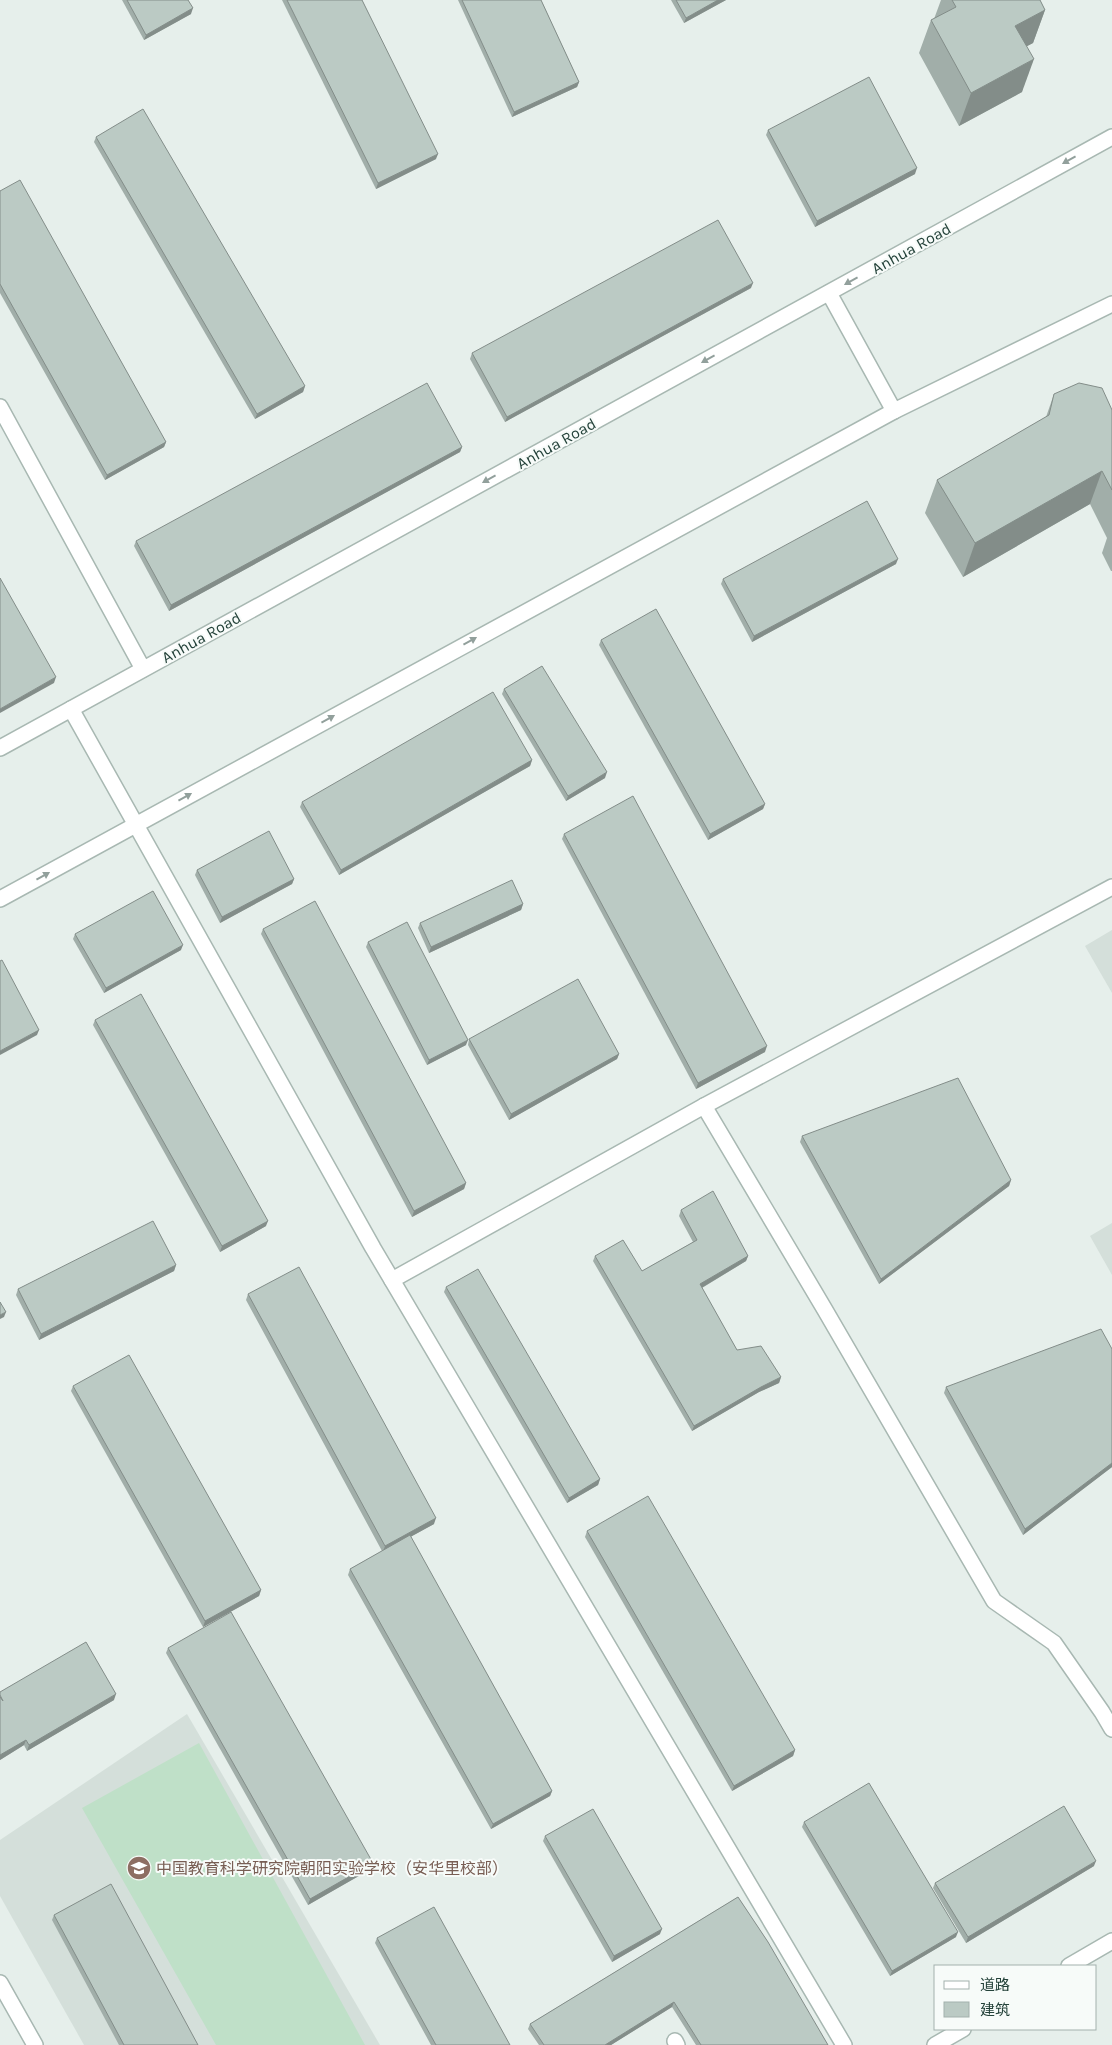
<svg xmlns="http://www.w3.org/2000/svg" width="1112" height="2045" font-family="Karla,'Noto Sans SC',sans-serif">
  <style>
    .built { fill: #d4dfda }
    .grass { fill: #bfe0c8 }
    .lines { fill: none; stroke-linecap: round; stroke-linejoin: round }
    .minor-casing { stroke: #a8b8b2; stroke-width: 18 }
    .minor { stroke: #fff; stroke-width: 15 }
    .wall { fill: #a1aea9 }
    .shaded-wall { fill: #838d89 }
    .building { fill: #bbcac4; stroke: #838d89 }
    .oneway { fill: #92a09c }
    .labels { text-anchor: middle; stroke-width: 4; stroke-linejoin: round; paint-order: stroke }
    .street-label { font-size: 16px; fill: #24423a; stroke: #f7fbf9 }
    .education-label { font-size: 16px; fill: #785e54; stroke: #f7fbf9; text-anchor: start }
  </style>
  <rect width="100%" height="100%" fill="#e6efeb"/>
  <g class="built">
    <path d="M1112 930V993L1085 946Z"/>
    <path d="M1112 1223V1275L1090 1236Z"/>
    <path d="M187 1714 380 2045H84L0 1896V1840Z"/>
  </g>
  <path class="grass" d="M199 1743 365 2045H216L82 1808Z"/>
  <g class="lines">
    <g class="minor-casing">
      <g id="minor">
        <path d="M829 293 894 411"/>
        <path d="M0 407 143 669"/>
        <path d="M71 709 373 1248 844 2045"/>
        <path d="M0 748 1112 137"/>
        <path d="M0 899 894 411 1112 304"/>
        <path d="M704 1106 825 1310 994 1601 1054 1643 1102 1712 1112 1729"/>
        <path d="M392 1280 704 1106 1112 887"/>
        <path d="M1069 1966 1112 1941"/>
        <path d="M0 1983 35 2045"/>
        <path d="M675 2041 677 2045"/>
        <path d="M935 2045 963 2029"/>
      </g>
    </g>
    <use href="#minor" class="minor"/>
  </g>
  <g class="wall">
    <path d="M122 0H188L191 14 144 40Z"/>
    <path d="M282 0H362L436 159 376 189Z"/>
    <path d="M458 0H541L579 82 577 87 512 117Z"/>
    <path d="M671 0H726L684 23Z"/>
    <path d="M941 0H1040L1045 10 1033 43 1027 46 1022 92 959 126 919 53 931 20 934 19Z"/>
    <path d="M768 130 915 174 815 227 766 135Z"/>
    <path d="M96 137 305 386 303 392 255 419 94 142Z"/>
    <path d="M0 191 166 442 164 447 105 480 0 293Z"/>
    <path d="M751 288 505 422 470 359 472 353Z"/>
    <path d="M1054 394 1112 410V571H1111L1102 553 1107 538 1090 504 963 577 925 513 937 480 1046 417Z"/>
    <path d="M462 447 460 452 169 611 134 546 136 541Z"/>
    <path d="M896 564 752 642 721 584 723 579Z"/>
    <path d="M601 640 765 804 763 809 708 840 599 645Z"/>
    <path d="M504 689 605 778 566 801 502 694Z"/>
    <path d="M532 760 530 766 339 875 300 807 302 802Z"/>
    <path d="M564 834 765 1052 696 1089 562 839Z"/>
    <path d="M197 870 294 879 292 884 220 923 195 875Z"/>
    <path d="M523 904 521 910 429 953 418 928 420 923Z"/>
    <path d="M263 929 466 1183 464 1189 412 1217 261 934Z"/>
    <path d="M75 934 181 950 104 993 73 939Z"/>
    <path d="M368 942 466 1045 427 1065 366 947Z"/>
    <path d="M95 1020 266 1226 220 1252 93 1025Z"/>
    <path d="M469 1039 619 1054 617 1059 509 1120 468 1045Z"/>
    <path d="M802 1136 1011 1180 1009 1186 879 1284 800 1142Z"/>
    <path d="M681 1210 748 1256 746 1261 702 1288 737 1350 781 1377 779 1383 759 1392 692 1431 593 1261 595 1256 642 1271 693 1242 679 1216Z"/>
    <path d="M176 1265 174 1271 39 1340 16 1295 18 1289Z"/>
    <path d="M446 1287 600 1479 598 1485 567 1503 444 1292Z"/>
    <path d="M248 1294 434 1524 410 1537 552 1791 550 1796 491 1829 348 1575 350 1569 382 1551 246 1300Z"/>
    <path d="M1112 1349V1467L1023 1535 944 1393 946 1387Z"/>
    <path d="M73 1386 261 1590 259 1596 203 1627 71 1391Z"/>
    <path d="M587 1531 795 1750 793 1756 732 1791 585 1537Z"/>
    <path d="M168 1648 371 1869 308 1905 166 1653Z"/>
    <path d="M0 1692 114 1700 27 1751 24 1745 0 1760Z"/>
    <path d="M804 1822 956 1937 890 1976 802 1827Z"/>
    <path d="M545 1836 660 1934 612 1962 543 1841Z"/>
    <path d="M1094 1866 966 1943 933 1888 935 1883Z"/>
    <path d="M738 1897 828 2045H696L672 2007 611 2045H539L528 2029 530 2024Z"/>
    <path d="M54 1915 198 2045H119L52 1920Z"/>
    <path d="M377 1938 510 2045H431L375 1943Z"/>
  </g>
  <g class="shaded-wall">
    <path d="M718 0H726L684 23 686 18Z"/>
    <path d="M193 8 191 14 144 40 146 35Z"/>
    <path d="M1045 10 1033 43 1003 59 1015 26Z"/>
    <path d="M1034 59 1022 92 959 126 971 93Z"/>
    <path d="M579 82 577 87 512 117 514 112Z"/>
    <path d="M438 154 436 159 376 189 378 183Z"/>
    <path d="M917 168 915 174 815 227 817 221Z"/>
    <path d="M753 283 751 288 505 422 507 417Z"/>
    <path d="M305 386 303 392 255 419 257 414Z"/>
    <path d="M166 442 164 447 105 480 107 475Z"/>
    <path d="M462 447 460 452 169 611 171 605Z"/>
    <path d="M1102 471 1090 504 963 577 975 543Z"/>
    <path d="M898 559 896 564 752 642 754 636Z"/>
    <path d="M56 677 54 683 0 713V709Z"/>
    <path d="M532 760 530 766 339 875 341 870Z"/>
    <path d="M607 772 605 778 566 801 568 796Z"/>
    <path d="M765 804 763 809 708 840 710 834Z"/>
    <path d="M294 879 292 884 220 923 222 917Z"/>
    <path d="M523 904 521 910 429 953 431 947Z"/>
    <path d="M183 945 181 950 104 993 106 988Z"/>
    <path d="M39 1030 37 1035 0 1055V1051Z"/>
    <path d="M468 1040 466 1045 427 1065 429 1060Z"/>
    <path d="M767 1046 765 1052 696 1089 698 1083Z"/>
    <path d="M619 1054 617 1059 509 1120 511 1114Z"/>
    <path d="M1011 1180 1009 1186 879 1284 881 1279Z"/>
    <path d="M466 1183 464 1189 412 1217 414 1211Z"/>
    <path d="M268 1221 266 1226 220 1252 222 1246Z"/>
    <path d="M748 1256 746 1261 698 1290 700 1284Z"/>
    <path d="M176 1265 174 1271 39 1340 41 1334Z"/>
    <path d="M6 1312 4 1317 0 1319V1315Z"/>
    <path d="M781 1377 779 1383 759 1392 692 1431 694 1426 761 1387Z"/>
    <path d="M1112 1463V1467L1023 1535 1025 1529Z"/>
    <path d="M600 1479 598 1485 567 1503 569 1498Z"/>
    <path d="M436 1518 434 1524 383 1552 385 1546Z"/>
    <path d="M261 1590 259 1596 203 1627 205 1621Z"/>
    <path d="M116 1694 114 1700 27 1751 29 1745Z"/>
    <path d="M26 1740 24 1745 0 1760V1755Z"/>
    <path d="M795 1750 793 1756 732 1791 734 1786Z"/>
    <path d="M552 1791 550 1796 491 1829 493 1824Z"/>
    <path d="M1096 1861 1094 1866 966 1943 968 1937Z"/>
    <path d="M373 1863 371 1869 308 1905 310 1899Z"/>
    <path d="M662 1929 660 1934 612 1962 614 1956Z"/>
    <path d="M958 1932 956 1937 890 1976 892 1971Z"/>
    <path d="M674 2002 672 2007 611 2045H605Z"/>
  </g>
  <g class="building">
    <path d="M127 0H188L193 8 146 35Z"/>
    <path d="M287 0H362L438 154 378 183Z"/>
    <path d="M462 0H541L579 82 514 112Z"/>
    <path d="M676 0H718L686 18Z"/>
    <path d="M952 0H1040L1045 10 1015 26 1034 59 971 93 931 20 956 7Z"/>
    <path d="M869 77 917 168 817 221 768 130Z"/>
    <path d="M143 109 305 386 257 414 96 137Z"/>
    <path d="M20 180 166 442 107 475 0 284V191Z"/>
    <path d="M718 220 753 283 507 417 472 353Z"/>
    <path d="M427 383 462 447 171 605 136 541Z"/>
    <path d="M1079 383 1102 388 1112 410V490L1102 471 975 543 937 480 1049 415 1054 394Z"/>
    <path d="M867 501 898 559 754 636 723 579Z"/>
    <path d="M0 578 56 677 0 709Z"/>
    <path d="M656 609 765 804 710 834 601 640Z"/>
    <path d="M542 666 607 772 568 796 504 689Z"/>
    <path d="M493 692 532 760 341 870 302 802Z"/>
    <path d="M633 796 767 1046 698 1083 564 834Z"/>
    <path d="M269 831 294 879 222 917 197 870Z"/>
    <path d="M512 880 523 904 431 947 420 923Z"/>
    <path d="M153 891 183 945 106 988 75 934Z"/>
    <path d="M315 901 466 1183 414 1211 263 929Z"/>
    <path d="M407 922 468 1040 429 1060 368 942Z"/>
    <path d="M2 960 39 1030 0 1051V961Z"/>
    <path d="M578 979 619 1054 511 1114 469 1039Z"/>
    <path d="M141 994 268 1221 222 1246 95 1020Z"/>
    <path d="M958 1078 1011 1180 881 1279 802 1136Z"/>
    <path d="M713 1191 748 1256 700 1284 737 1350 761 1346 781 1377 761 1387 694 1426 595 1256 623 1240 642 1271 697 1240 681 1210Z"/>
    <path d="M153 1221 176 1265 41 1334 18 1289Z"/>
    <path d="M299 1267 436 1518 385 1546 248 1294Z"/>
    <path d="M478 1269 600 1479 569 1498 446 1287Z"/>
    <path d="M0 1302 6 1312 0 1315Z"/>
    <path d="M1101 1329 1112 1349V1463L1025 1529 946 1387Z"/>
    <path d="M129 1355 261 1590 205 1621 73 1386Z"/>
    <path d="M648 1496 795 1750 734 1786 587 1531Z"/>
    <path d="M410 1535 552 1791 493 1824 350 1569Z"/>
    <path d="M231 1612 373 1863 310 1899 168 1648Z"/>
    <path d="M86 1642 116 1694 29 1745 26 1740 0 1755V1697L3 1701 0 1695V1692Z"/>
    <path d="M869 1783 958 1932 892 1971 804 1822Z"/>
    <path d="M1064 1806 1096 1861 968 1937 935 1883Z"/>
    <path d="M593 1809 662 1929 614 1956 545 1836Z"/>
    <path d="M111 1884 198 2045H124L54 1915Z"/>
    <path d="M738 1897 768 1942 828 2045H701L674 2002 605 2045H544L530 2024Z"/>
    <path d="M434 1907 510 2045H436L377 1938Z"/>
  </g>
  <defs><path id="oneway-solid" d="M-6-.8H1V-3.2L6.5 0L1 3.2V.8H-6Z" transform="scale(1.25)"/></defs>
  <g class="oneway">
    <use href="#oneway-solid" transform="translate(1069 160) rotate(151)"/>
    <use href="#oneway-solid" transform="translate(851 281) rotate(151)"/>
    <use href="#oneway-solid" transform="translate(708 359) rotate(151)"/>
    <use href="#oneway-solid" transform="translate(489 479) rotate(151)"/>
    <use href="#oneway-solid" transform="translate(470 641) rotate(-29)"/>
    <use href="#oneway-solid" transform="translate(328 719) rotate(-29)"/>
    <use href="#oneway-solid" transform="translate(185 797) rotate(-29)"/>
    <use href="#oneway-solid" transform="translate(43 876) rotate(-29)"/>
  </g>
  <defs>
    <g id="school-disc" transform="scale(1.25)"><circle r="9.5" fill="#8d6e63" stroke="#f7fbf9"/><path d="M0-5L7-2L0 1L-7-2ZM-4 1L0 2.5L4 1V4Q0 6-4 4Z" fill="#fff"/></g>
  </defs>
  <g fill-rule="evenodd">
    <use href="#school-disc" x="139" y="1868"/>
  </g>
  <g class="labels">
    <g class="street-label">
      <text transform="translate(911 248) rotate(-29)" y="6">Anhua Road</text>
      <text transform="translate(556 443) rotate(-29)" y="6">Anhua Road</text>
      <text transform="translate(201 637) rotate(-29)" y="6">Anhua Road</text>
    </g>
    <g class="education-label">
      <text x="156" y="1874">中国教育科学研究院朝阳实验学校（安华里校部）</text>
    </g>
  </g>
  <rect x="934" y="1965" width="162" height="65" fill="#f7fbf9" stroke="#a3b1ad"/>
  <rect x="944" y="1981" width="25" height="8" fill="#ffffff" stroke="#a3b1ad"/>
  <text x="980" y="1990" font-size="15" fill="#24423a">道路</text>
  <rect x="944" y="2002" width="25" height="15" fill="#bbcac4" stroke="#a3b1ad"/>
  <text x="980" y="2015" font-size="15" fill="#24423a">建筑</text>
</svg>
